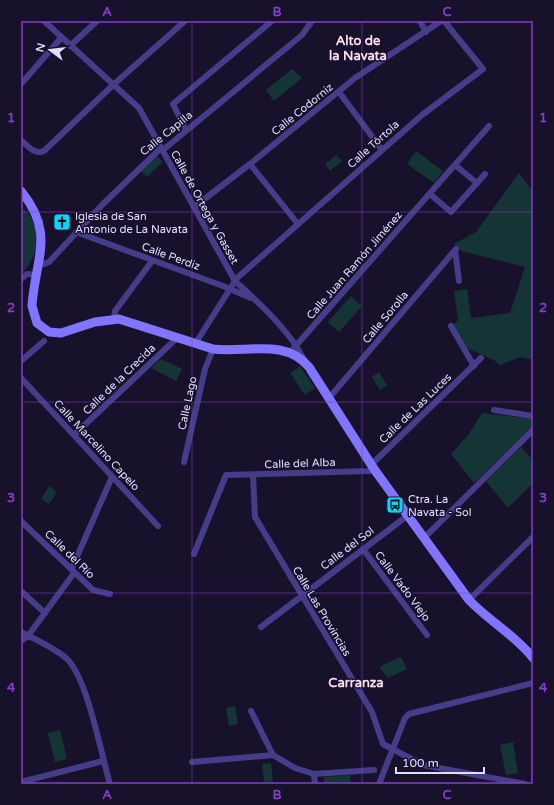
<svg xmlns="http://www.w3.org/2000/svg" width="554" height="805" font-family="'Varela Round',sans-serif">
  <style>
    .green { fill: #143436 }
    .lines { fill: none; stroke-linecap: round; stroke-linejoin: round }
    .minor { stroke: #463d8a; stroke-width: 6 }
    .secondary { stroke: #8174fe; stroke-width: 9 }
    .grid { fill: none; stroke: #853ec5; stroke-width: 1; stroke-opacity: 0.55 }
    .labels { text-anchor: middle; stroke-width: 3; stroke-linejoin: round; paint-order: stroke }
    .street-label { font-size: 11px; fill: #e3dcff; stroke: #18112c }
    .poi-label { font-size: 11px; fill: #e3dcff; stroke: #18112c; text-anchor: start }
    .quarter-label { font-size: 13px; font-weight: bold; fill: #ffdef0; stroke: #18112c }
    .neatline { fill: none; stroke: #853ec5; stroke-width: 1.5 }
    .grid-label { font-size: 13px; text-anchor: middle; font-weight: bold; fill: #853ec5 }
  </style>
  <rect width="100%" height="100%" fill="#18112c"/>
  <g class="green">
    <path d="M292 69 302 78 274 101 266 90Z"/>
    <path d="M416 151 443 171 434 183 407 164Z"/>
    <path d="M336 155 342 161 330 171 325 164Z"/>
    <path d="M157 156 163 162 147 177 141 171Z"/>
    <path d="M519 173 533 191V360L520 357 500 365 494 360 467 348 453 325 458 320 454 291 467 289 471 318 510 313 525 267 461 251 454 244 476 232Z"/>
    <path d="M24 209C43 227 39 258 21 274V212Z"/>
    <path d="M351 296 362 306 339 332 328 322Z"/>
    <path d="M161 359 182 369 176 381 151 368Z"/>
    <path d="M300 366 315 388 305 395 290 373Z"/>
    <path d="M379 372 387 385 380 390 372 377Z"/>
    <path d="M482 413 533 419V426L474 483 451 454 469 434Z"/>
    <path d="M521 447 533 460V483L508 508 486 481Z"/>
    <path d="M49 486 57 492 49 504 41 499Z"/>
    <path d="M401 657 407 669 388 678 379 667Z"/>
    <path d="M235 706 238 724 229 726 226 708Z"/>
    <path d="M60 730 67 759 55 762 48 733Z"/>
    <path d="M513 742 518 773 506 775 500 745Z"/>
    <path d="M271 763 273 781 264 782 262 764Z"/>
    <path d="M350 775 351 784H324V777Z"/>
  </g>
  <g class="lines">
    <g class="minor">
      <path d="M44 21 139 108 235 281C259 303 291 332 304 360"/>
      <path d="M420 21 426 32"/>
      <path d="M70 46 97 21"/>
      <path d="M21 84 61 38"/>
      <path d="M339 92 382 150"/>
      <path d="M186 130 173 104 272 21"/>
      <path d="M21 140C28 146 34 155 44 151L113 85 185 21"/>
      <path d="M250 164 298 224"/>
      <path d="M455 165 477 183"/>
      <path d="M430 194 451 212 485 174"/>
      <path d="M194 207 250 164 355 78 441 21"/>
      <path d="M76 232 223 286 251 298"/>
      <path d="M455 250 459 281"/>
      <path d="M39 263 44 264 49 262 103 204 159 150H163L302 35 312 21"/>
      <path d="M21 279 27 274 37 275"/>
      <path d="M114 319 115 311 152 261"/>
      <path d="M451 326 474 366"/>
      <path d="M195 344 237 278 422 115 483 69 444 21"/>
      <path d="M293 349 489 126"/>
      <path d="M21 361 44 341"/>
      <path d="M21 378 158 526"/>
      <path d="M329 398 456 249"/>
      <path d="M494 410 533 416"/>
      <path d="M74 435 177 338"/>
      <path d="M184 462 205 369 213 349"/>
      <path d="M371 465 481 358"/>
      <path d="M253 475 255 517 372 712 383 744 423 765 525 784"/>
      <path d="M21 521 93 590 110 594"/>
      <path d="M424 538 533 430"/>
      <path d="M363 549 427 635"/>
      <path d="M194 554 226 475 370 471 374 469"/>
      <path d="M72 568 112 477"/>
      <path d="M21 591 45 613"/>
      <path d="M469 600 533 537"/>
      <path d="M261 627 407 516"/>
      <path d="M21 632C36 640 56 648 68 660 88 681 101 754 110 784"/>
      <path d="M21 641 28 636 74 573"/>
      <path d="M251 711 273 755"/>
      <path d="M192 762 273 755 295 768 314 774 374 770"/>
      <path d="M314 774 315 784"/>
      <path d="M21 782 103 761"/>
      <path d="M379 784 405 718 409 714 533 683"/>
    </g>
    <path class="secondary" d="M21 191C56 234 35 259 32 306L37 323 49 332 61 333 95 322 119 319 213 349C246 353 285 338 309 367L374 469 469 600C489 621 515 635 533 658"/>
  </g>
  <path class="grid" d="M192 21V784M362 21V784M21 212H533M21 402H533M21 593H533"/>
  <defs>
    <g id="church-square" transform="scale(0.9)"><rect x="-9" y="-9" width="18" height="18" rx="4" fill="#09d3fe" stroke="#18112c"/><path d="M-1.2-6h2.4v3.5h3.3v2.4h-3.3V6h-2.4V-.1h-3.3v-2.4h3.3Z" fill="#111"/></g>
    <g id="bus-square" transform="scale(0.9)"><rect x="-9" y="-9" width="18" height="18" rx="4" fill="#09d3fe" stroke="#18112c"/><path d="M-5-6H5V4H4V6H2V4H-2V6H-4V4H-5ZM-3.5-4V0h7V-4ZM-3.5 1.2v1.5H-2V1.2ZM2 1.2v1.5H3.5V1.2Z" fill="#111"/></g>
  </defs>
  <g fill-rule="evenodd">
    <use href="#church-square" x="62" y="222"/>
    <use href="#bus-square" x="395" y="505"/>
  </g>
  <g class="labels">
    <g class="street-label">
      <text transform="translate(302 109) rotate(-39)" y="4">Calle Codorniz</text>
      <text transform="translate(166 133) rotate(-39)" y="4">Calle Capilla</text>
      <text transform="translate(373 144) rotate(-42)" y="4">Calle Tórtola</text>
      <text transform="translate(205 207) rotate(61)" y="4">Calle de Ortega y Gasset</text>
      <text transform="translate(171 256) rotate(20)" y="4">Calle Perdiz</text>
      <text transform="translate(354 265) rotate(-49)" y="4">Calle Juan Ramón Jiménez</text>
      <text transform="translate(385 317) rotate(-50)" y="4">Calle Sorolla</text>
      <text transform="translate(119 379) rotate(-44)" y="4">Calle de la Crecida</text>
      <text transform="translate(187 403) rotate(-78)" y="4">Calle Lago</text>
      <text transform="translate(415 408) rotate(-44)" y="4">Calle de Las Luces</text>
      <text transform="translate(97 445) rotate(47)" y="4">Calle Marcelino Capelo</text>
      <text transform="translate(300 463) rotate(-2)" y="4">Calle del Alba</text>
      <text transform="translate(347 548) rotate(-37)" y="4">Calle del Sol</text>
      <text transform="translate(70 554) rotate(44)" y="4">Calle del Río</text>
      <text transform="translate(403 586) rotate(53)" y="4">Calle Vado Viejo</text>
      <text transform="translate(322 611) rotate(59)" y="4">Calle Las Provincias</text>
    </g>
    <g class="poi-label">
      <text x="75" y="220">Iglesia de San<tspan x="75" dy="13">Antonio de La Navata</tspan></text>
      <text x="408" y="503">Ctra. La<tspan x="408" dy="13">Navata - Sol</tspan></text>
    </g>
    <g class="quarter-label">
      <text x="358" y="45">Alto de<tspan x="358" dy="15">la Navata</tspan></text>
      <text x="356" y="687">Carranza</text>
    </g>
  </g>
  <rect width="554" height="805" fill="none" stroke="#18112c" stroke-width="44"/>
  <g transform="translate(50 50) rotate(285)" stroke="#18112c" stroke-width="3" paint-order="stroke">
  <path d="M0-3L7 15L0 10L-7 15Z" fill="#e3dcff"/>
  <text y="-6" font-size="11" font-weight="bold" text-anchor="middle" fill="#e3dcff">N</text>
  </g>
  <path d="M396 767v6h88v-6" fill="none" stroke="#e3dcff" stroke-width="2"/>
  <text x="402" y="767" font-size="12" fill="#e3dcff" stroke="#18112c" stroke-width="3" paint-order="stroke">100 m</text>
  <rect x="22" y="22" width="510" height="761" class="neatline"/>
  <g class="grid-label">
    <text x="107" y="16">A</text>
    <text x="277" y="16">B</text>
    <text x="447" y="16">C</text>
    <text x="11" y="122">1</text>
    <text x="543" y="122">1</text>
    <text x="11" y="312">2</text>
    <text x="543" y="312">2</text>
    <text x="11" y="502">3</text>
    <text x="543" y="502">3</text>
    <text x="11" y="692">4</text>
    <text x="543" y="692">4</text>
    <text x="107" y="799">A</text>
    <text x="277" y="799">B</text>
    <text x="447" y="799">C</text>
  </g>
</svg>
